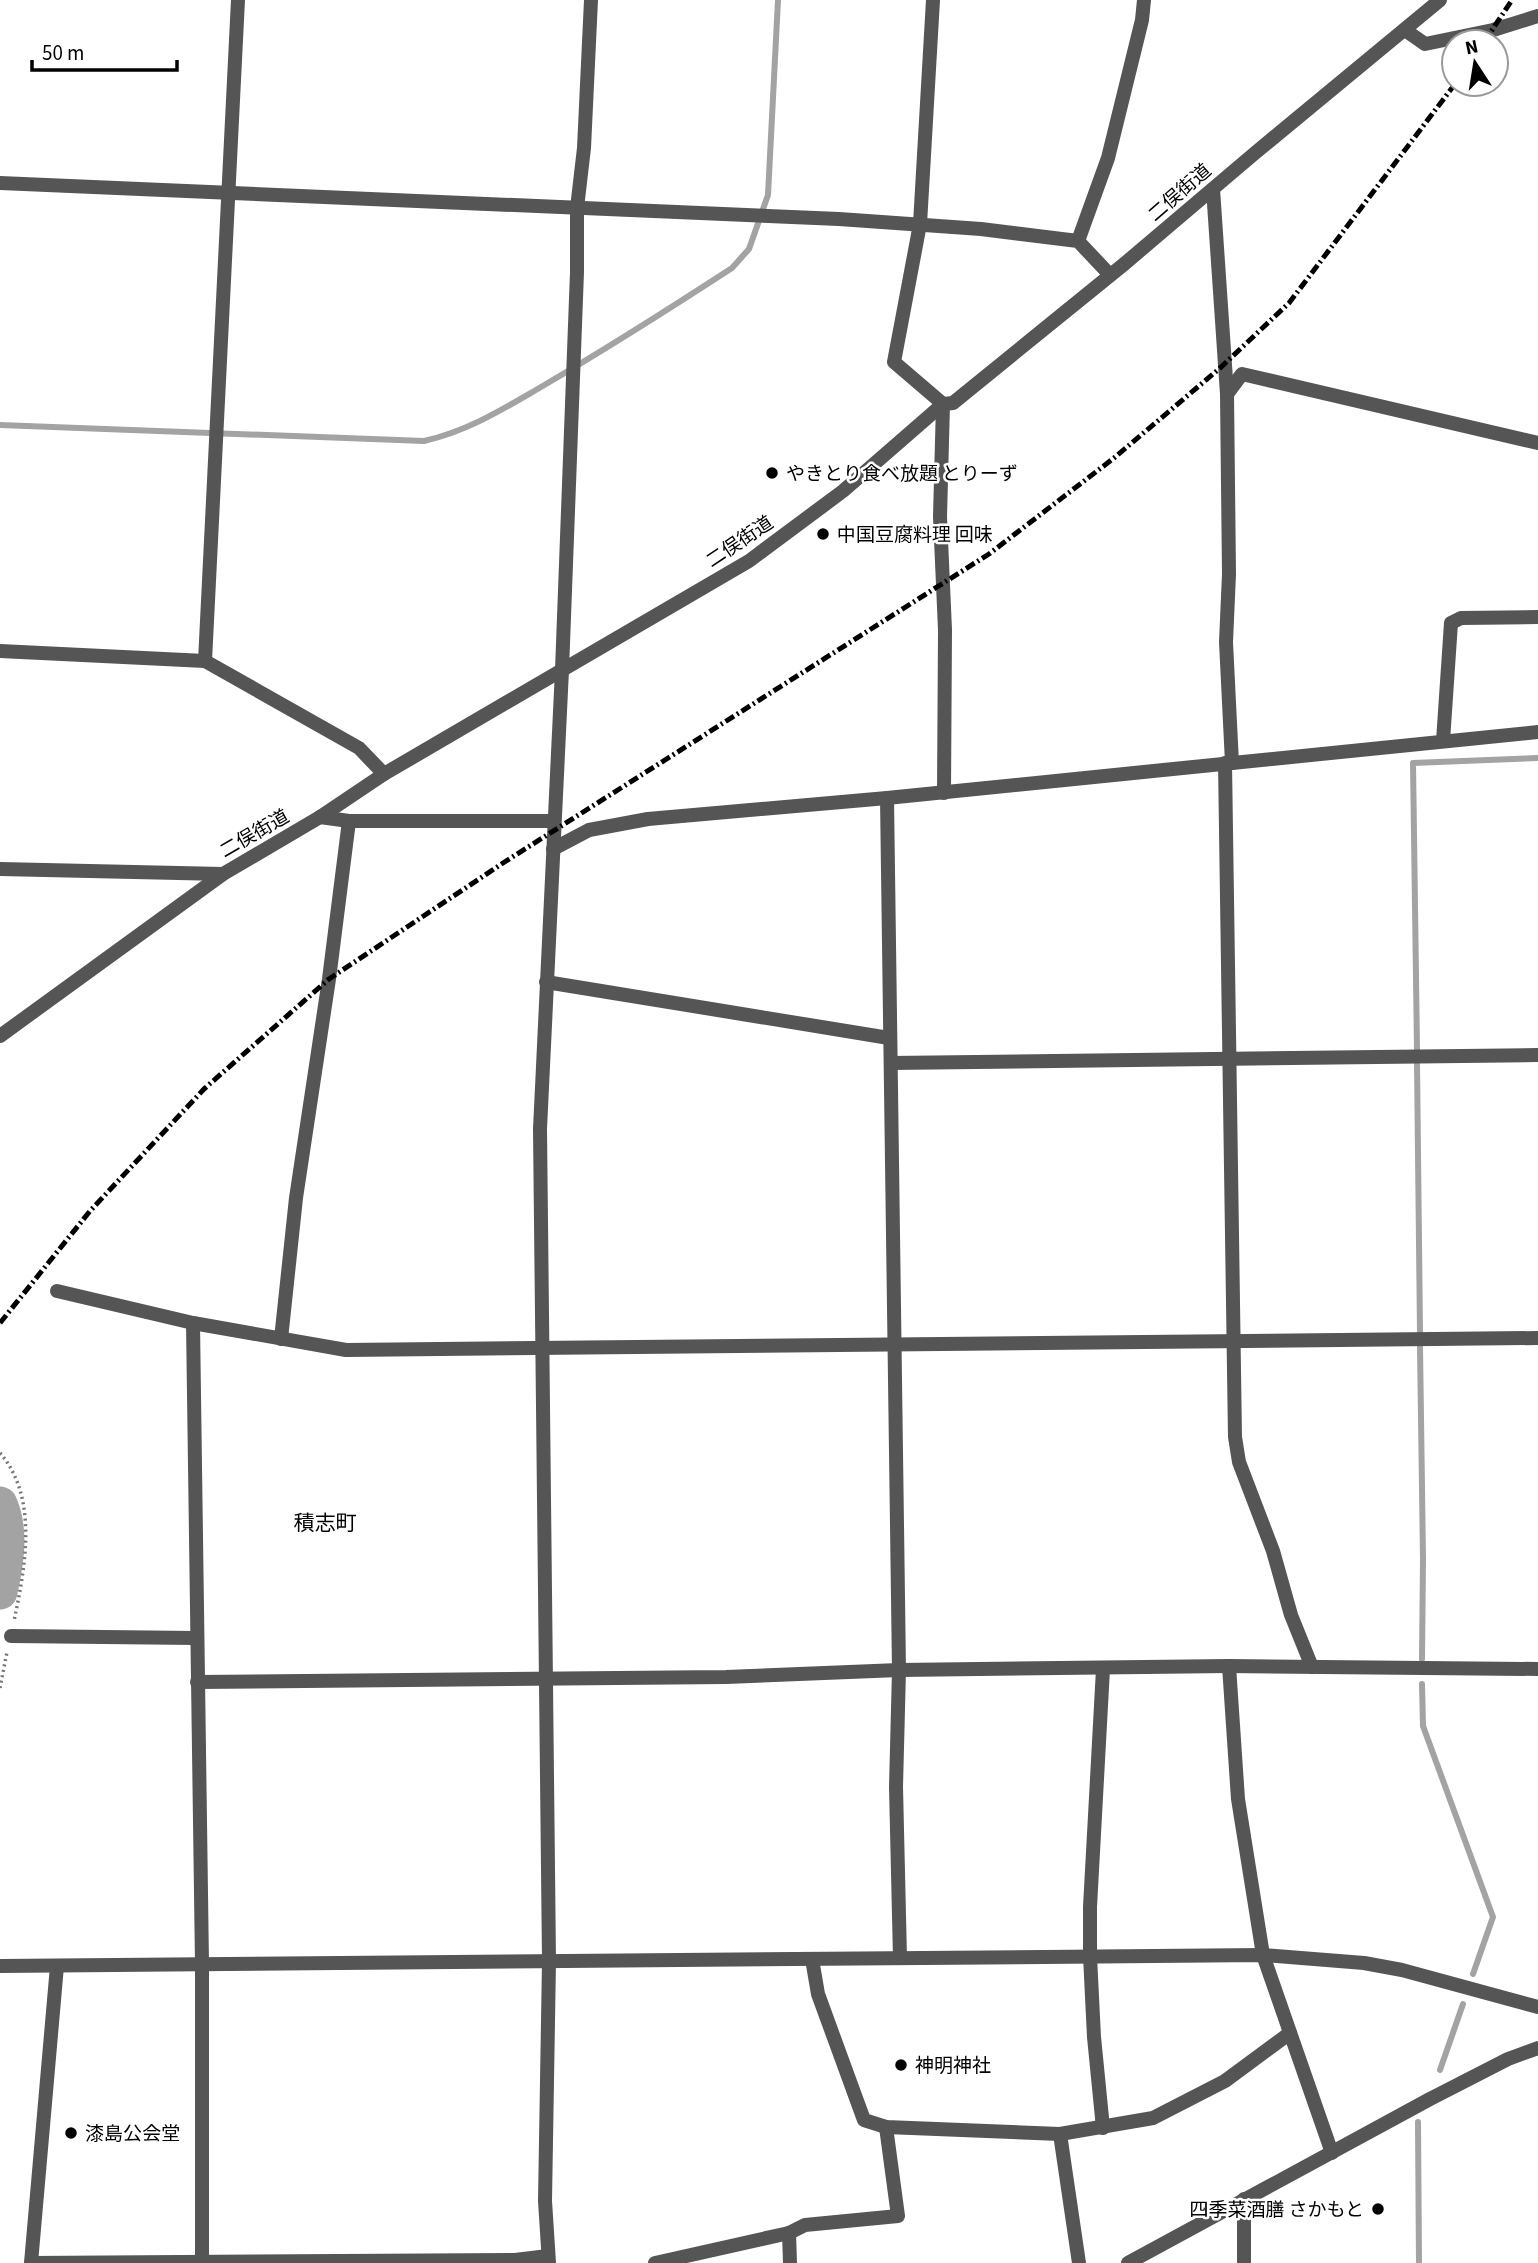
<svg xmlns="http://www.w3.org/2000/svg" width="1538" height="2263" font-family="'Source Sans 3','Noto Sans JP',sans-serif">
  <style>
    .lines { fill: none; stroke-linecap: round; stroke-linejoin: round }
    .stream { stroke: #a3a3a3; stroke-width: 6 }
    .river { stroke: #a3a3a3; stroke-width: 35 }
    .path { stroke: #777; stroke-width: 3.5; stroke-dasharray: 2 3.5; stroke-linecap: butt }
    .minor { stroke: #555; stroke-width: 14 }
    .tertiary { stroke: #555; stroke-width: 14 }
    .rail { stroke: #000; stroke-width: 5; stroke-dasharray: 10 3.5 2 3.5; stroke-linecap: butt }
    .poi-dot { fill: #000; stroke: #fff; stroke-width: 2.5 }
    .labels { text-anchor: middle; stroke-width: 5; stroke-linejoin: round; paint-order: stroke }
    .street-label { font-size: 19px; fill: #000; stroke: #fff }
    .poi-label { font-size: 19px; fill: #000; stroke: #fff; text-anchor: start }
    .neighbourhood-label { font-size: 21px; fill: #000; stroke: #fff }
  </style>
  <rect width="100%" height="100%" fill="#fff"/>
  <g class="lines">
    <g class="stream">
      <path d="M0 425 424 441C468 431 503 409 541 387 606 349 669 309 732 268L749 249 768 195 778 0"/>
      <path d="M1417 1049 1413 763 1538 758"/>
      <path d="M1417 1063 1420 1332"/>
      <path d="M1420 1347 1423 1559 1422 1659"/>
      <path d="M1422 1684 1423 1726 1493 1917 1473 1974"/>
      <path d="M1440 2070 1463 2004"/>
      <path d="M1418 2122 1419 2263"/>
    </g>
    <path class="river" d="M0 1504C12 1531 6 1564 0 1592"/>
    <g class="path">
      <path d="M0 1453C39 1498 25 1568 14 1621"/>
      <path d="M0 1688 7 1652"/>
    </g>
    <g class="minor">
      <path d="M933 0 920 224 894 362 943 404 940 517 945 630 944 793"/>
      <path d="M1405 30 1425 44 1493 30 1538 16"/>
      <path d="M0 183 839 219 981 229 1078 241 1110 275"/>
      <path d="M1213 189 1227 394"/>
      <path d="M1078 241 1108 158 1142 20 1144 0"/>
      <path d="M0 651 205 661 359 748 384 774"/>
      <path d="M205 661 238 0"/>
      <path d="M1443 741 1451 623 1461 618 1538 617"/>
      <path d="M1225 763 1235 1437 1239 1462 1273 1551 1291 1615 1312 1667"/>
      <path d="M1232 763 1226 642 1229 574 1227 394 1242 374 1538 443"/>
      <path d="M887 798 899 1670 896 1787 900 1958"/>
      <path d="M320 817 349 821H554"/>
      <path d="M553 849 589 830 648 819 887 798 1538 732"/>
      <path d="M0 869 223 874"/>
      <path d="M546 982 889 1038"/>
      <path d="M891 1063 1538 1055"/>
      <path d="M57 1291 193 1323"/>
      <path d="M281 1339 296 1198 329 979 349 821"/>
      <path d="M11 1636 196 1638"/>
      <path d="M1229 1666 1238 1799 1263 1955 1332 2153"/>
      <path d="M197 1682 726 1677 899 1670 1229 1666 1538 1669"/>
      <path d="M812 1959 818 1994 864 2120 886 2127 1060 2134 1153 2118 1225 2081 1290 2033"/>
      <path d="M1103 2128 1094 2037 1090 1956V1907L1103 1669"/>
      <path d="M1060 2134 1079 2263"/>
      <path d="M789 2233 790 2263"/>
      <path d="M31 2263 515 2260 548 2256"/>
      <path d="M31 2263 57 1966"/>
      <path d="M202 2263V1964L193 1323 346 1350 1538 1338"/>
      <path d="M655 2263 789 2233 805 2225 898 2216 886 2127"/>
      <path d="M1244 2263V2199"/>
    </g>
    <g class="tertiary">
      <path d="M0 1036 223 874 320 817 384 774 749 561 843 491 943 404 953 403 1123 265 1255 153 1440 0"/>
      <path d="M0 1966 1263 1955 1364 1963 1402 1970 1538 2007"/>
      <path d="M549 2263 545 2201 549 1961 540 1129 562 670 577 272V208L584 148 591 0"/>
      <path d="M1128 2263 1430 2099 1508 2059 1538 2048"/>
    </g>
    <g class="rail">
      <path d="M1484 42 1512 0"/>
      <path d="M0 1323 90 1211 204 1089 329 979 503 863 989 554 1114 458 1219 369 1289 303 1455 84"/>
    </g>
  </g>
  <g class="poi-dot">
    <circle cx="772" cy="473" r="7"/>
    <circle cx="823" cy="534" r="7"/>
    <circle cx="901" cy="2065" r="7"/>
    <circle cx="71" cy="2133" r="7"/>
    <circle cx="1378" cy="2209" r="7"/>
  </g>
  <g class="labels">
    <g class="street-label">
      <text transform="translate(1179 192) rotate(-41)" y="7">二俣街道</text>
      <text transform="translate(739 541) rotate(-34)" y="7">二俣街道</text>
      <text transform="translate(254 833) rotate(-30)" y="7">二俣街道</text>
    </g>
    <g class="poi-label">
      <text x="786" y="480">やきとり食べ放題 とりーず</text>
      <text x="837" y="541">中国豆腐料理 回味</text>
      <text x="915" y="2072">神明神社</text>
      <text x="85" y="2140">漆島公会堂</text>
      <text x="1364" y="2216" text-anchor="end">四季菜酒膳 さかもと</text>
    </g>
    <g class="neighbourhood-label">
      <text x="325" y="1530">積志町</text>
    </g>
  </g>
  <g transform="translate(1475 63) rotate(348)"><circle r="33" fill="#ffffff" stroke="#999999" stroke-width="2"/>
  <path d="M0-5L12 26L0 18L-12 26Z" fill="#000000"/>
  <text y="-10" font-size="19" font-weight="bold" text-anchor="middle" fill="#000000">N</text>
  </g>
  <path d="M32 60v10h145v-10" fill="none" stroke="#000000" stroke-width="3.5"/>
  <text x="42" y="60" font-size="21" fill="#000000" stroke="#ffffff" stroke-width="5" paint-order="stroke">50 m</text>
</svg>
